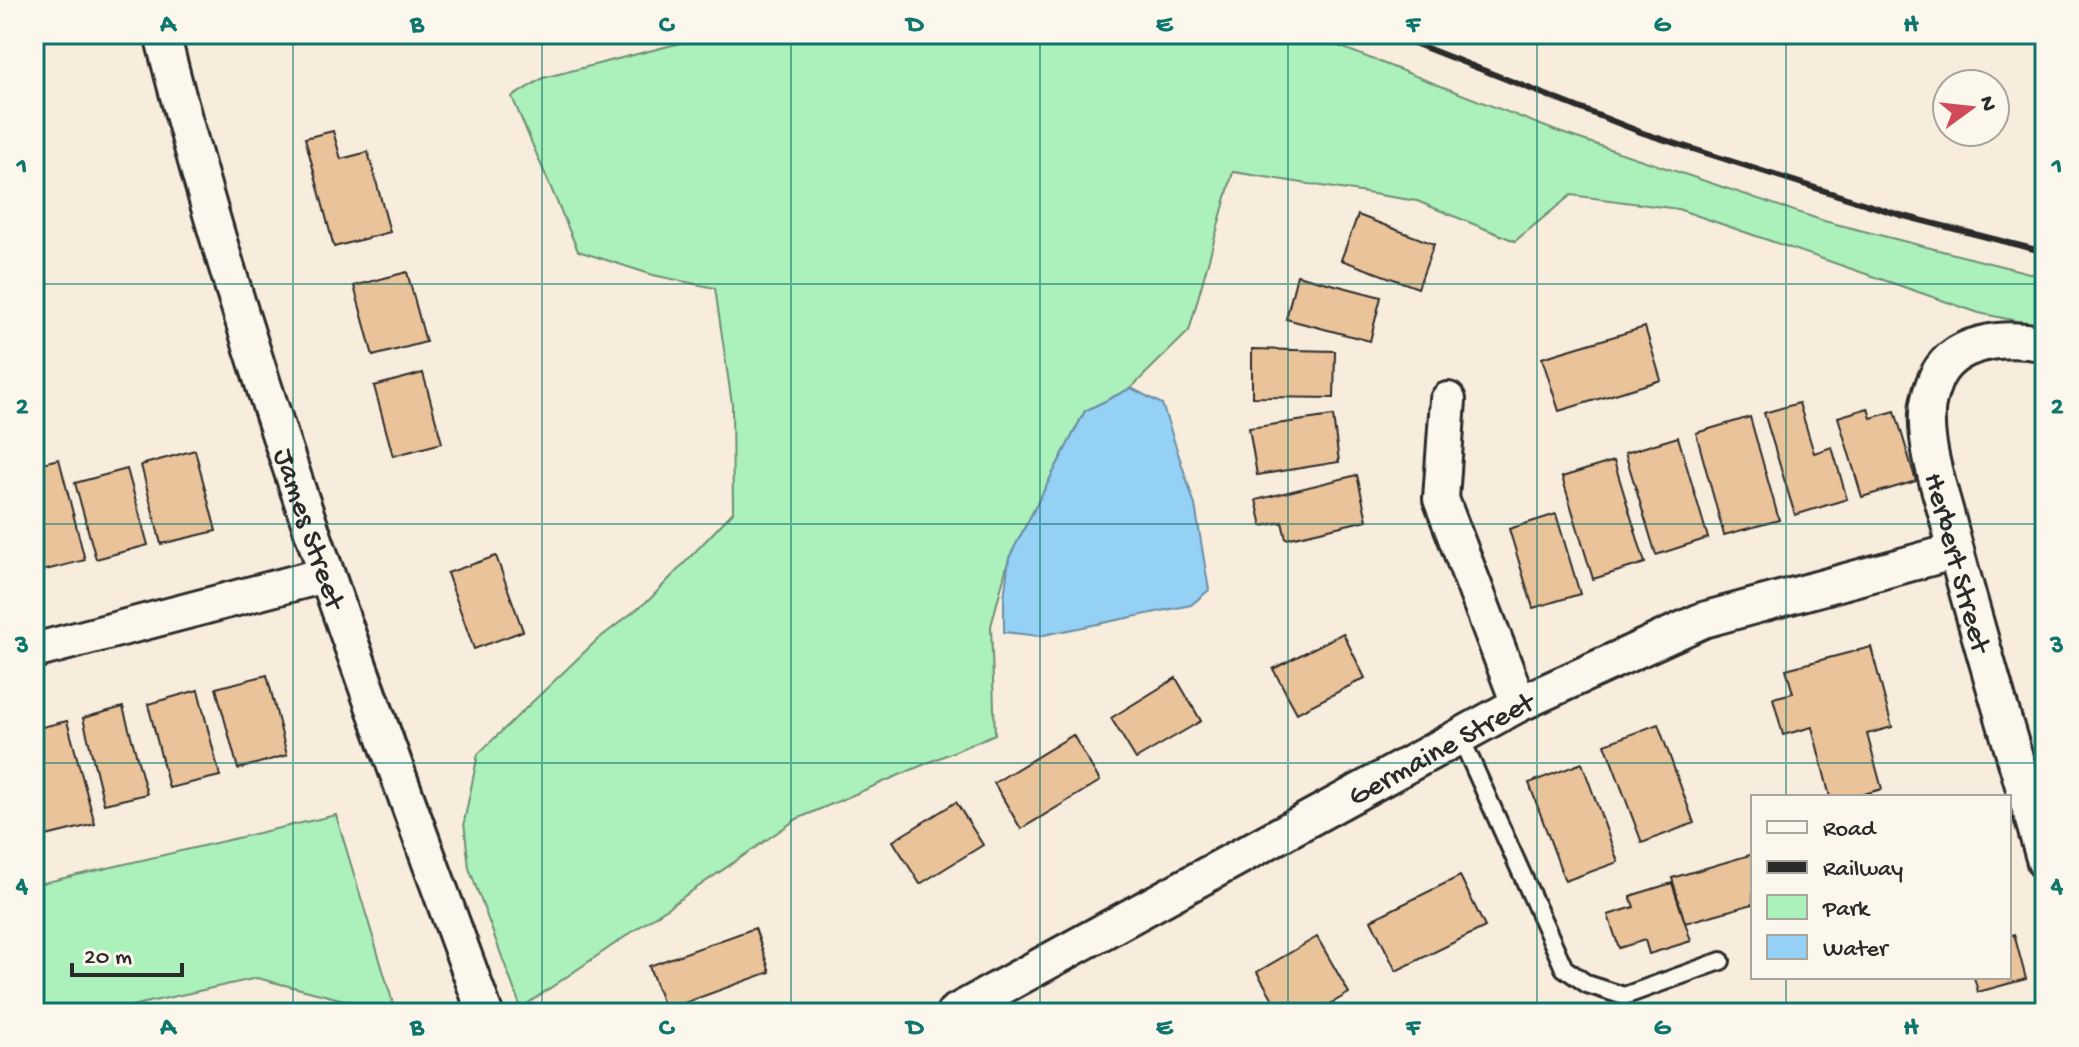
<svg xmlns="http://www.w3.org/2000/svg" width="2079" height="1047" font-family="'Gochi Hand',sans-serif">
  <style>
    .green { fill: #acf0bb; stroke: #6c8e73; stroke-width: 2 }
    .water { fill: #95d0f5; stroke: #6b8ea4; stroke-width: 2 }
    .building { fill: #eac39a; stroke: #2b2b2b; stroke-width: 2 }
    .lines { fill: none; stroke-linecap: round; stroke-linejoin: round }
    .lane-casing { stroke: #2b2b2b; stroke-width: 22 }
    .street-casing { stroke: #2b2b2b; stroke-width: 40 }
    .lane { stroke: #fbf7ec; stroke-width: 16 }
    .street { stroke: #fbf7ec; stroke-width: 34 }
    .rail { stroke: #2b2b2b; stroke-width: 6 }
    .grid { fill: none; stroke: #0f766e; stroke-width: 2; stroke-opacity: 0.55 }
    .labels { text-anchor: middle; stroke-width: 6; stroke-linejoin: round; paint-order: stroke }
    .street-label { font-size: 30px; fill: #2b2b2b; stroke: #fbf7ec }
    .neatline { fill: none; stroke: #0f766e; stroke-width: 3 }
    .grid-label { font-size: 26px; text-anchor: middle; font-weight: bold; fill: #0f766e }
  </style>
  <rect width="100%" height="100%" fill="#f8eddc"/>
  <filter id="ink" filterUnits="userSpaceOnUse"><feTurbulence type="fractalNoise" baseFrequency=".0125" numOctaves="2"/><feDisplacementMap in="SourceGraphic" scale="16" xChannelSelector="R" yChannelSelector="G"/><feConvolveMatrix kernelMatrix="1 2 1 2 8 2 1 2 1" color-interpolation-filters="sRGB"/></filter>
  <g filter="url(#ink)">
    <g class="green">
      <path d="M707 34H1308L1556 131 1824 221 2045 277V327L1979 313 1678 209 1571 195 1515 241 1417 201 1233 172 1189 331 1131 388 1085 411 1009 558 991 626 995 734 797 819 521 1008 469 868 464 822 478 754 597 640 650 599 733 512 732 404 715 288 653 275 578 251 512 97 543 78 700 38Z"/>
      <path d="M336 815 396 1013 257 978 100 1013H34V885Z"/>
    </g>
    <path class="water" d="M1131 388 1162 404 1195 505 1209 590 1191 605 1039 636 1004 632V598L1009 558 1085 411Z"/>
    <g class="building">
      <path d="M333 131 341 159 368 152 390 232 334 247 305 138Z"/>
      <path d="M1358 215 1434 244 1418 288 1341 260Z"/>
      <path d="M407 272 426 342 373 356 354 286Z"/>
      <path d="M1297 275 1381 297 1370 341 1286 319Z"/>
      <path d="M1645 327 1661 380 1559 411 1542 358Z"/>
      <path d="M1252 349 1335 351 1334 398 1252 397Z"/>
      <path d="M423 373 442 443 393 456 374 386Z"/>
      <path d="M1799 403 1814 453 1832 447 1847 499 1795 515 1764 413Z"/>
      <path d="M1868 408 1871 418 1895 411 1916 481 1862 497 1838 417Z"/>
      <path d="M1333 416 1339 462 1257 475 1249 428Z"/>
      <path d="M1750 417 1779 520 1724 535 1696 433Z"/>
      <path d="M1678 437 1708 538 1656 555 1625 453Z"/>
      <path d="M195 450 216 531 161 544 141 465Z"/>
      <path d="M59 459 85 560 34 573V465Z"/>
      <path d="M1614 461 1645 563 1593 579 1562 477Z"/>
      <path d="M127 469 148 545 96 559 75 483Z"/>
      <path d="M1357 475 1367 520 1286 539 1282 522 1262 526 1256 500Z"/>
      <path d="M1556 514 1580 594 1533 608 1509 529Z"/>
      <path d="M496 556 523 631 474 649 447 573Z"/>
      <path d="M1343 633 1365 678 1297 713 1273 669Z"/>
      <path d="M1871 647 1892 727 1867 734 1882 789 1853 797H1830L1812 727 1783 735 1773 698 1793 693 1786 669Z"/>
      <path d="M267 675 287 755 238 769 216 688Z"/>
      <path d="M1176 678 1201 721 1136 759 1111 718Z"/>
      <path d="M198 690 220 776 169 788 148 704Z"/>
      <path d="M123 707 147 794 104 804 83 718Z"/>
      <path d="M67 721 95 824 38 838 34 821V729Z"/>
      <path d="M1658 724 1694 823 1642 843 1605 744Z"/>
      <path d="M1073 735 1100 781 1021 829 994 783Z"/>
      <path d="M1582 763 1618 862 1565 881 1529 783Z"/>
      <path d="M956 802 983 845 920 884 893 841Z"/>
      <path d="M1753 854V904L1685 923 1672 878Z"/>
      <path d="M1460 876 1485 927 1396 971 1371 920Z"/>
      <path d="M1672 883 1691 941 1649 954 1645 940 1619 948 1608 915 1634 907 1630 896Z"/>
      <path d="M755 928 770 972 665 1010 649 966Z"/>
      <path d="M2014 934 2026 979 1978 992 1974 977H2009V936Z"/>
      <path d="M1317 937 1349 993 1320 1010 1321 1013H1281L1257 972Z"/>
    </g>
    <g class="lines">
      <g class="lane-casing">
        <path id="lane" d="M1460 736 1564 968 1587 984 1624 996 1721 961"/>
      </g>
      <g class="street-casing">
        <g id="street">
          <path id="s1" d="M162 34C246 368 367 690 485 1013"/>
          <path id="s2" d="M2045 344C2007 336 1950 339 1934 383 1931 391 1927 404 1927 413 1925 452 1942 494 1951 532 1980 643 2014 752 2045 862"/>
          <path d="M1448 400 1441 499 1519 704"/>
          <path d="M34 651 325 575"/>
          <path id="s3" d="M954 1013 1519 704 1703 620 1956 551"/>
        </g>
      </g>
      <use href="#lane" class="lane"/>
      <use href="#street" class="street"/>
      <path class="rail" d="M1391 34 1643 133 1900 215 2045 252"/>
    </g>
  </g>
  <path class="grid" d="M293 34V1013M542 34V1013M791 34V1013M1040 34V1013M1288 34V1013M1537 34V1013M1786 34V797M34 284H2045M34 524H2045M34 763H2045M1786 977V1013"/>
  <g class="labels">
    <g class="street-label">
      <text dy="10" stroke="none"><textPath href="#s1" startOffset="516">James Street</textPath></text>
      <text dy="10" stroke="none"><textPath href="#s2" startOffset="312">Herbert Street</textPath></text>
      <text dy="10" stroke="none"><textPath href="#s3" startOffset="554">Germaine Street</textPath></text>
    </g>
  </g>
  <rect width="2079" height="1047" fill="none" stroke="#fbf7ec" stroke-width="88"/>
  <rect x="1751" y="795" width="260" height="184" fill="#fbf7ec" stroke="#a8a59f" stroke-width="2"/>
  <rect x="1767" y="821" width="40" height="12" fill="#fbf7ec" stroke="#a8a59f" stroke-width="2"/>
  <text x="1823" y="835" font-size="24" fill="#2b2b2b">Road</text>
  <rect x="1767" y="861" width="40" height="12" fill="#2b2b2b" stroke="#a8a59f" stroke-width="2"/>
  <text x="1823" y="875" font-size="24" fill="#2b2b2b">Railway</text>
  <rect x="1767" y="895" width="40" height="24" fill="#acf0bb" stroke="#a8a59f" stroke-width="2"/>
  <text x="1823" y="915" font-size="24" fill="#2b2b2b">Park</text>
  <rect x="1767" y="935" width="40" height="24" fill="#95d0f5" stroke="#a8a59f" stroke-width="2"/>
  <text x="1823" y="955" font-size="24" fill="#2b2b2b">Water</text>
  <g transform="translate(1971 108) rotate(75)"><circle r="38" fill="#fbf7ec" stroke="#a8a59f" stroke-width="2"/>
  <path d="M0-6L14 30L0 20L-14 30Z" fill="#d1495b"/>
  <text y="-12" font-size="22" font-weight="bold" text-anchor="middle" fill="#2b2b2b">N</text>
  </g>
  <path d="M72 963v12h110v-12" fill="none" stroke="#2b2b2b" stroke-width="4"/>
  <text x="84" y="963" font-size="24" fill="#2b2b2b" stroke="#fbf7ec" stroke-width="6" paint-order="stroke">20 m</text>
  <rect x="44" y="44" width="1991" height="959" class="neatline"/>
  <g class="grid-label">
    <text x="168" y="31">A</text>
    <text x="417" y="31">B</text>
    <text x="666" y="31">C</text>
    <text x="915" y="31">D</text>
    <text x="1164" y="31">E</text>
    <text x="1413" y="31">F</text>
    <text x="1662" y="31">G</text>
    <text x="1911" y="31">H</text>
    <text x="22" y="173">1</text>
    <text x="2057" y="173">1</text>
    <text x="22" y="413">2</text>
    <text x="2057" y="413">2</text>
    <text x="22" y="652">3</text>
    <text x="2057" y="652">3</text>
    <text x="22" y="892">4</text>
    <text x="2057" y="892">4</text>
    <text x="168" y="1034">A</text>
    <text x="417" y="1034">B</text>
    <text x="666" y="1034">C</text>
    <text x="915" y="1034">D</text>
    <text x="1164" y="1034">E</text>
    <text x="1413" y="1034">F</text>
    <text x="1662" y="1034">G</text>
    <text x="1911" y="1034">H</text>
  </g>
</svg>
